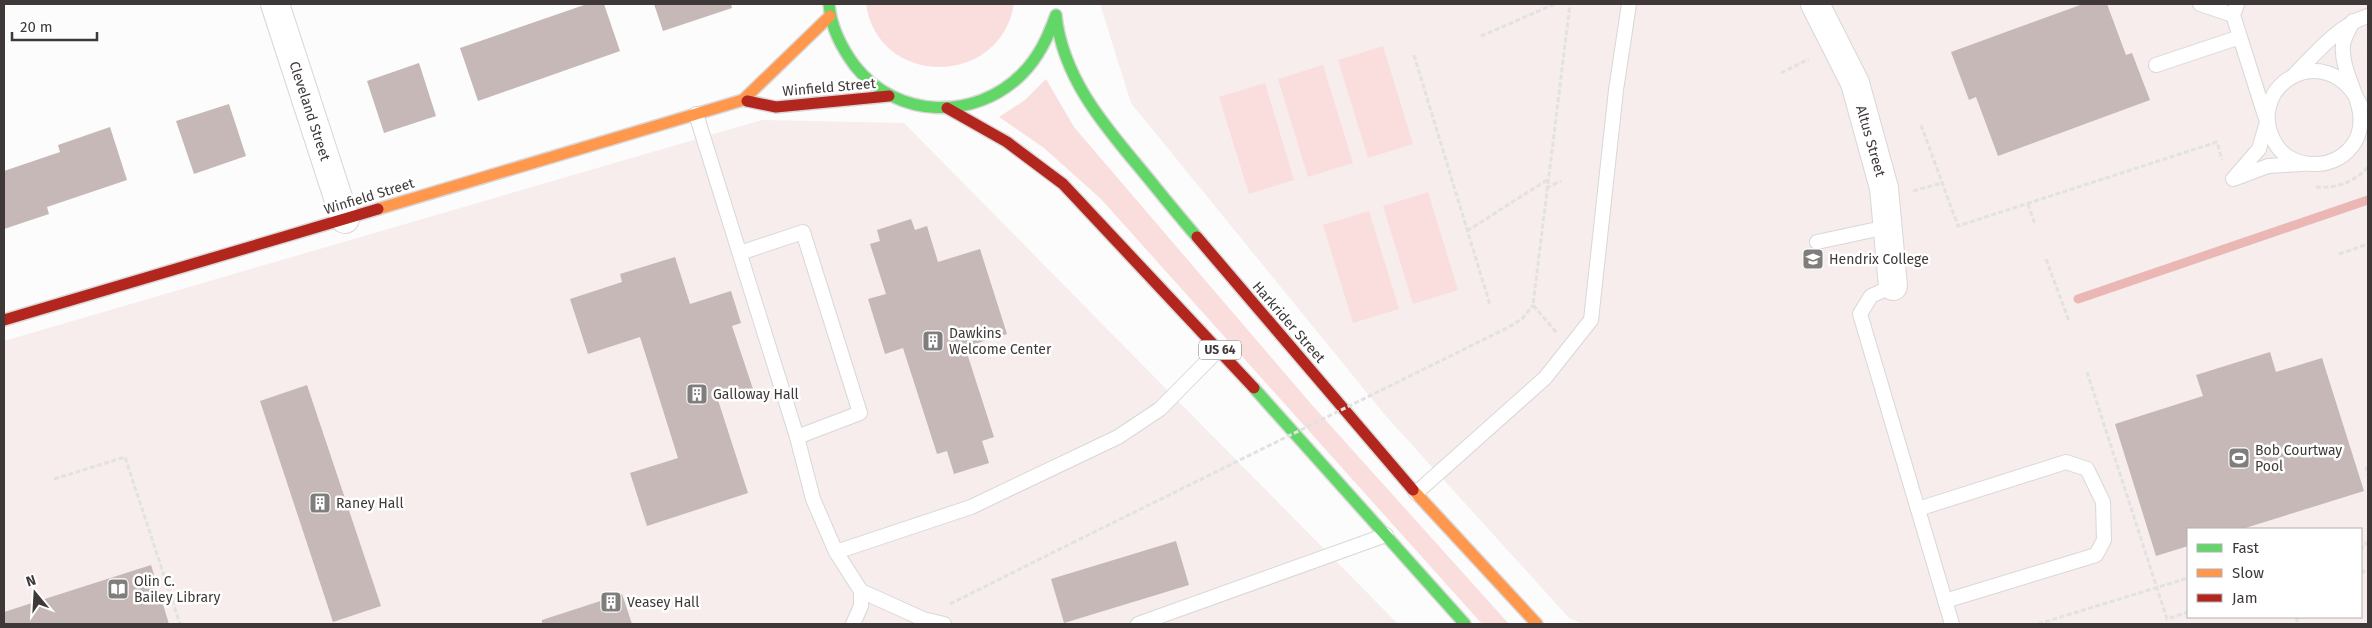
<svg xmlns="http://www.w3.org/2000/svg" width="2372" height="628" font-family="'Fira Sans',sans-serif">
  <style>
    .built { fill: #f6edec; fill-rule: evenodd }
    .green { fill: #fadedd }
    .lines { fill: none; stroke-linecap: round; stroke-linejoin: round }
    .stream { stroke: #eab7b5; stroke-width: 9 }
    .building { fill: #c5b8b7 }
    .lane-casing { stroke: #d9d7d7; stroke-width: 16 }
    .street-casing { stroke: #d9d7d7; stroke-width: 30 }
    .fast-casing { stroke: #d9d7d7; stroke-width: 14 }
    .slow-casing { stroke: #d9d7d7; stroke-width: 14 }
    .jam-casing { stroke: #d9d7d7; stroke-width: 14 }
    .path { stroke: #e2e2e2; stroke-width: 3; stroke-dasharray: 5 2.5; stroke-linecap: butt }
    .lane { stroke: #fff; stroke-width: 14 }
    .street { stroke: #fff; stroke-width: 28 }
    .fast { stroke: #63d668; stroke-width: 11 }
    .slow { stroke: #ff974d; stroke-width: 11 }
    .jam { stroke: #b3261e; stroke-width: 11 }
    .path-bridge { stroke: #e2e2e2; stroke-width: 3; stroke-dasharray: 5 2.5; stroke-linecap: butt }
    .labels { text-anchor: middle; stroke-width: 5; stroke-linejoin: round; paint-order: stroke }
    .shield { fill: #fff; stroke: #787474; stroke-width: 1 }
    .shield-label { font-size: 12px; font-weight: bold; fill: #3e3938 }
    .street-label { font-size: 14px; fill: #3e3938; stroke: #fff }
    .poi-label { font-size: 14px; fill: #3e3938; stroke: #fff; text-anchor: start }
  </style>
  <rect width="100%" height="100%" fill="#fcfcfc"/>
  <g class="built">
    <path d="M1100 4H2368V624H1583L1569 618 1385 415 1131 103ZM2188 529H2361V617H2188Z"/>
    <path d="M762 120 904 123 1398 624H4V341Z"/>
  </g>
  <g class="green">
    <path d="M866 4H1014C1000 88 878 88 866 4Z"/>
    <path d="M1383 46 1413 144 1368 158 1338 60Z"/>
    <path d="M1323 65 1353 163 1308 177 1278 79Z"/>
    <path d="M1046 79 1074 127 1312 405 1509 624H1482L1101 199 1044 148 999 117 1025 100Z"/>
    <path d="M1265 83 1294 180 1249 194 1219 97Z"/>
    <path d="M1428 192 1458 290 1413 304 1383 206Z"/>
    <path d="M1369 211 1399 309 1353 323 1323 225Z"/>
  </g>
  <g class="lines">
    <path class="stream" d="M2078 299 2368 200"/>
  </g>
  <g class="building">
    <path d="M587 4H604L620 51 478 101 460 48Z"/>
    <path d="M654 4H731L732 8 663 31Z"/>
    <path d="M2083 4H2107L2126 55 2132 53 2150 100 1998 156 1976 97 1969 100 1951 52Z"/>
    <path d="M419 63 436 116 384 133 367 81Z"/>
    <path d="M229 104 246 156 194 174 176 121Z"/>
    <path d="M110 127 127 180 47 207 49 214 4 229V171L60 152 58 145Z"/>
    <path d="M911 219 915 230 927 226 938 262 980 249 1007 334 965 347 994 437 982 441 989 463 954 474 947 451 937 454 903 348 885 354 868 299 886 294 870 244 880 241 877 230Z"/>
    <path d="M675 257 690 304 731 291 741 323 732 326 753 389 718 400 748 493 647 526 630 473 678 458 640 337 588 354 570 299 622 282 620 274Z"/>
    <path d="M2270 352 2276 372 2322 358 2364 491 2242 529H2188V546L2156 556 2115 424 2203 396 2196 375Z"/>
    <path d="M307 385 381 606 333 622 260 401Z"/>
    <path d="M1176 541 1189 585 1064 623 1051 579Z"/>
    <path d="M151 565 169 624H4V612Z"/>
    <path d="M622 594 632 624H542V620Z"/>
  </g>
  <g class="lines">
    <g class="lane-casing">
      <g id="lane">
        <path d="M2200 4 2233 15"/>
        <path d="M2353 21C2350 28 2344 37 2343 45 2340 78 2372 107 2356 140 2347 156 2331 165 2312 164 2299 164 2284 157 2277 146 2239 88 2327 33 2361 106"/>
        <path d="M2156 65 2240 37"/>
        <path d="M2296 73C2317 52 2339 25 2368 16"/>
        <path d="M696 114 797 437 813 499 836 552 971 507 1118 437 1160 409 1219 349"/>
        <path d="M2236 178 2268 166 2302 164"/>
        <path d="M2233 179 2259 149 2267 122 2233 15 2237 4"/>
        <path d="M1817 242 1887 227"/>
        <path d="M740 253 803 232 860 413 797 437"/>
        <path d="M1893 286 1871 296 1860 314 1952 624"/>
        <path d="M1416 493 1545 378 1591 320 1616 90 1629 4"/>
        <path d="M1918 509 2066 462 2087 469 2103 502 2104 540 2096 555 1945 601"/>
        <path d="M836 552 861 591 923 619 944 624"/>
        <path d="M853 624 861 606V591"/>
        <path d="M1138 624 1386 535"/>
      </g>
    </g>
    <g class="street-casing">
      <g id="street">
        <path d="M275 4 345 219"/>
        <path d="M1815 4 1855 83 1884 188 1893 286"/>
      </g>
    </g>
    <g class="fast-casing">
      <g id="fast">
        <path d="M829 4C831 28 841 47 855 66 897 119 975 121 1022 74 1039 57 1048 37 1056 15"/>
        <path d="M1056 16C1063 76 1101 122 1139 167 1158 190 1177 214 1197 237"/>
        <path d="M1254 388 1465 624"/>
      </g>
    </g>
    <g class="slow-casing">
      <g id="slow">
        <path d="M743 100 830 16"/>
        <path d="M378 209 743 100 747 101"/>
        <path d="M1413 490 1537 624"/>
      </g>
    </g>
    <g class="jam-casing">
      <g id="jam">
        <path d="M747 101 776 107 889 96"/>
        <path d="M947 108 1007 142 1063 184 1254 388"/>
        <path d="M1197 237 1413 490"/>
        <path d="M4 320 378 209"/>
      </g>
    </g>
    <g class="path">
      <path d="M1481 36 1555 4"/>
      <path d="M2368 51V53"/>
      <path d="M1414 55 1490 305"/>
      <path d="M1781 73 1809 59"/>
      <path d="M1921 125 1958 226 2217 142 2222 160"/>
      <path d="M2316 187C2335 189 2355 182 2368 167"/>
      <path d="M1546 188 1561 181"/>
      <path d="M1913 191 1942 183"/>
      <path d="M2028 204 2035 224"/>
      <path d="M1467 231 1547 180"/>
      <path d="M2339 254 2368 244"/>
      <path d="M2046 259 2069 321"/>
      <path d="M1556 332 1533 305 1570 4"/>
      <path d="M2087 372 2167 619 2188 612"/>
      <path d="M2368 468H2366L2368 475"/>
      <path d="M54 479 125 457 180 624"/>
      <path d="M2361 550 2365 543 2368 545"/>
      <path d="M2361 570 2368 574"/>
      <path d="M950 604 1072 543"/>
      <path d="M2194 617V618"/>
      <path d="M2296 617 2298 624"/>
      <path d="M2038 624 2188 578"/>
    </g>
    <use href="#lane" class="lane"/>
    <use href="#street" class="street"/>
    <use href="#fast" class="fast"/>
    <use href="#slow" class="slow"/>
    <use href="#jam" class="jam"/>
    <path class="path-bridge" d="M1072 543 1507 328 1522 319 1533 305"/>
  </g>
  <defs>
    <g id="university-square" transform="scale(1.125)"><rect x="-9" y="-9" width="18" height="18" rx="4" fill="#807d7d" stroke="#fff"/><path d="M0-5L7-2L0 1L-7-2ZM-4 1L0 2.5L4 1V4Q0 6-4 4Z" fill="#fff"/></g>
    <g id="building-square" transform="scale(1.125)"><rect x="-9" y="-9" width="18" height="18" rx="4" fill="#807d7d" stroke="#fff"/><path d="M-4-6H4V6H1V3H-1V6H-4ZM-2.5-4.3h1.7v1.8h-1.7ZM.8-4.3h1.7v1.8H.8ZM-2.5-1h1.7V.8h-1.7ZM.8-1h1.7V.8H.8Z" fill="#fff"/></g>
    <g id="stadium-square" transform="scale(1.125)"><rect x="-9" y="-9" width="18" height="18" rx="4" fill="#807d7d" stroke="#fff"/><path d="M0-5a6.5 5 0 1 0 0 10a6.5 5 0 1 0 0-10ZM-3.5-1.8h7v3.6h-7Z" fill="#fff"/></g>
    <g id="library-square" transform="scale(1.125)"><rect x="-9" y="-9" width="18" height="18" rx="4" fill="#807d7d" stroke="#fff"/><path d="M-6-4Q-3-5.5-.7-3.5V5Q-3 3-6 4ZM6-4Q3-5.5 .7-3.5V5Q3 3 6 4Z" fill="#fff"/></g>
  </defs>
  <g fill-rule="evenodd">
    <use href="#university-square" x="1813" y="259"/>
    <use href="#building-square" x="933" y="341"/>
    <use href="#building-square" x="697" y="394"/>
    <use href="#stadium-square" x="2239" y="458"/>
    <use href="#building-square" x="320" y="503"/>
    <use href="#library-square" x="118" y="589"/>
    <use href="#building-square" x="611" y="602"/>
  </g>
  <g class="labels">
    <rect class="shield" x="1199" y="340.5" width="42" height="19" rx="4"/>
    <g class="shield-label">
      <text x="1220" y="354">US 64</text>
    </g>
    <g class="street-label">
      <text transform="translate(829 87) rotate(-5)" y="5">Winfield Street</text>
      <text transform="translate(310 111) rotate(72)" y="5">Cleveland Street</text>
      <text transform="translate(1871 141) rotate(74)" y="5">Altus Street</text>
      <text transform="translate(369 196) rotate(-17)" y="5">Winfield Street</text>
      <text transform="translate(1289 322) rotate(49)" y="5">Harkrider Street</text>
    </g>
    <g class="poi-label">
      <text x="1829" y="264">Hendrix College</text>
      <text x="949" y="338">Dawkins<tspan x="949" dy="16">Welcome Center</tspan></text>
      <text x="713" y="399">Galloway Hall</text>
      <text x="2255" y="455">Bob Courtway<tspan x="2255" dy="16">Pool</tspan></text>
      <text x="336" y="508">Raney Hall</text>
      <text x="134" y="586">Olin C.<tspan x="134" dy="16">Bailey Library</tspan></text>
      <text x="627" y="607">Veasey Hall</text>
    </g>
  </g>
  <rect width="2372" height="628" fill="none" stroke="#3e3938" stroke-width="10"/>
  <rect x="2187" y="528" width="175" height="90" fill="#ffffff" stroke="#b2b0af"/>
  <rect x="2197" y="544" width="25" height="8" fill="#63d668" stroke="#b2b0af"/>
  <text x="2232" y="553" font-size="15" fill="#3e3938">Fast</text>
  <rect x="2197" y="569" width="25" height="8" fill="#ff974d" stroke="#b2b0af"/>
  <text x="2232" y="578" font-size="15" fill="#3e3938">Slow</text>
  <rect x="2197" y="594" width="25" height="8" fill="#b3261e" stroke="#b2b0af"/>
  <text x="2232" y="603" font-size="15" fill="#3e3938">Jam</text>
  <g transform="translate(35 593) rotate(342)" stroke="#ffffff" stroke-width="4" paint-order="stroke">
  <path d="M0-4L9 19L0 12L-9 19Z" fill="#3e3938"/>
  <text y="-8" font-size="14" font-weight="bold" text-anchor="middle" fill="#3e3938">N</text>
  </g>
  <path d="M12 32v8h85v-8" fill="none" stroke="#3e3938" stroke-width="2.5"/>
  <text x="20" y="32" font-size="15" fill="#3e3938" stroke="#ffffff" stroke-width="4" paint-order="stroke">20 m</text>
</svg>
